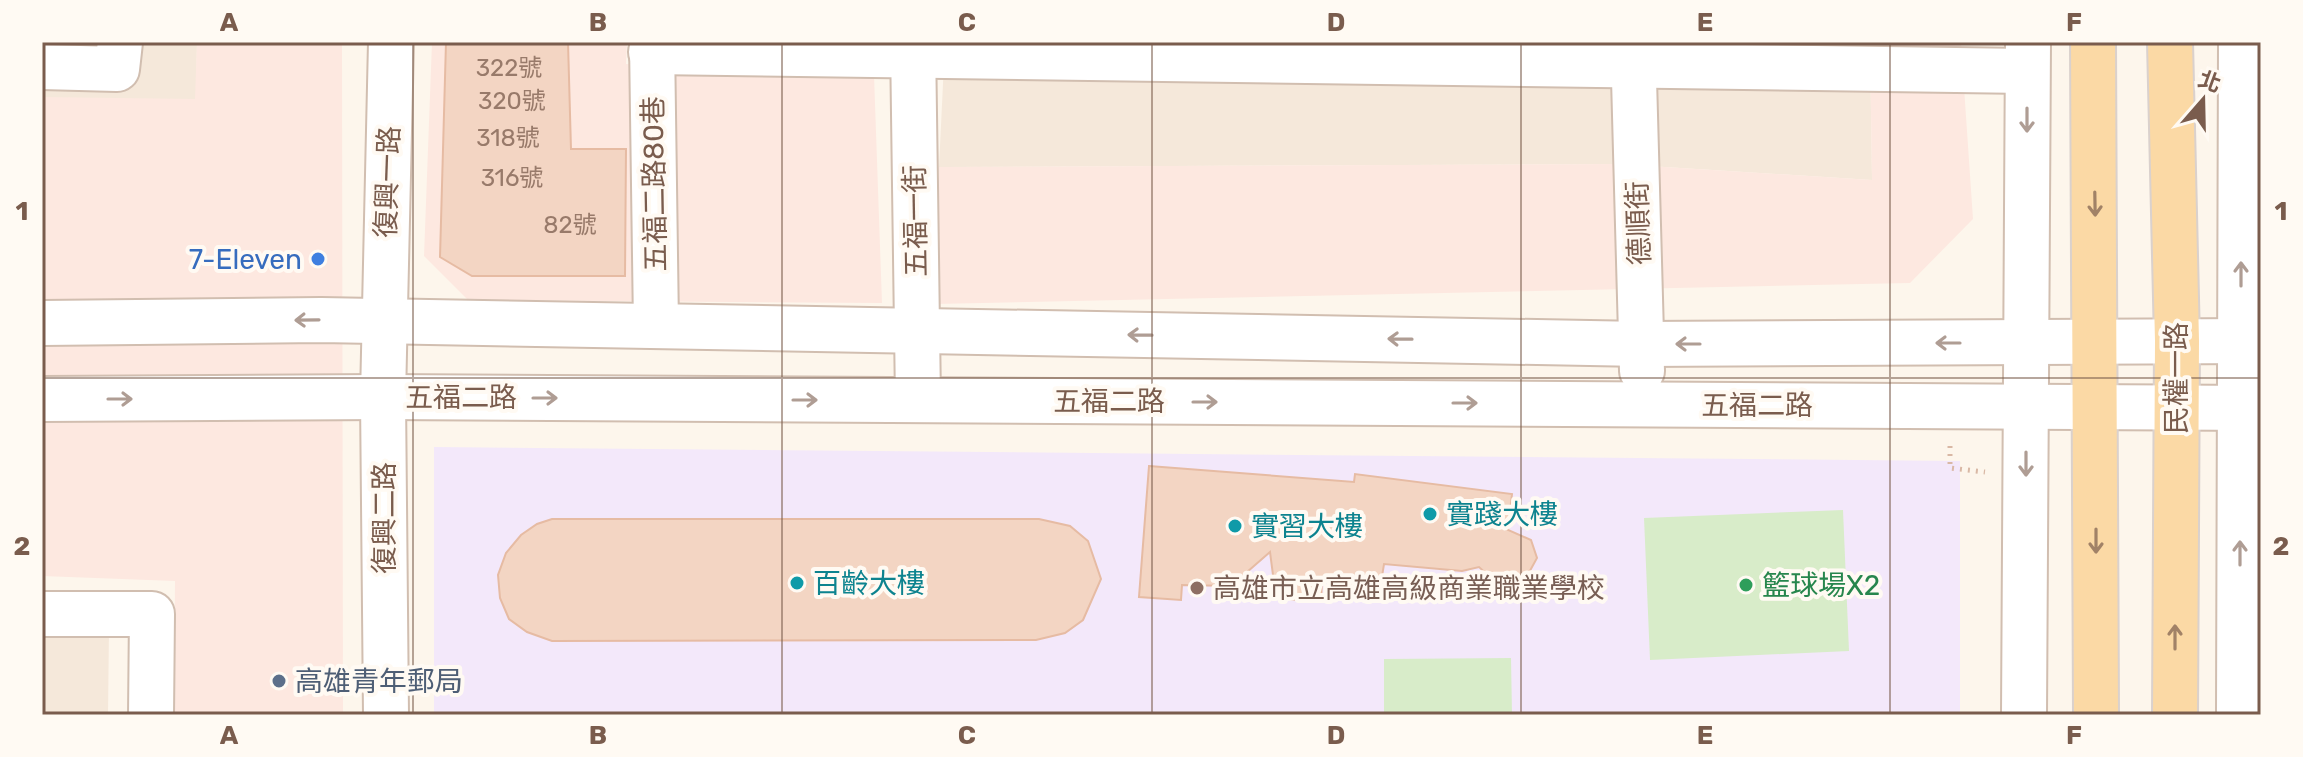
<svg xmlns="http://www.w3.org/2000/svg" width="2303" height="757" font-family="Rubik,'Noto Sans TC',sans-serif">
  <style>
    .residential { fill: #f5e8da }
    .commercial { fill: #fde8e0 }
    .education { fill: #f3e8fa }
    .green { fill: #d8ecc9 }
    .building { fill: #f3d5c3; stroke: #e6bba3; stroke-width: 2 }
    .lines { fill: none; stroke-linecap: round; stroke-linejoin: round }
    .minor-casing { stroke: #d1beb0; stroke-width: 48 }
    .major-casing { stroke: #dad1cd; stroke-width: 48 }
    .path { stroke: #d9b8a5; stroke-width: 5; stroke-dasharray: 2 6; stroke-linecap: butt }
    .minor { stroke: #fff; stroke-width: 44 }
    .major { stroke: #fbd9a5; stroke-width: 44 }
    .oneway { stroke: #af9d94 }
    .oneway2 { stroke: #a18267 }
    .grid { fill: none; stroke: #7a5c4d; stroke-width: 2; stroke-opacity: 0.55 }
    .shop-dot { fill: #3f7fe0; stroke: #fffaf3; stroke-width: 3 }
    .culture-dot { fill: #0f9aa8; stroke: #fffaf3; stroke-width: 3 }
    .leisure-dot { fill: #2e9e5b; stroke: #fffaf3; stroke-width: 3 }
    .education-dot { fill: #8d6e63; stroke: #fffaf3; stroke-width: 3 }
    .service-dot { fill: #5c6f8a; stroke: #fffaf3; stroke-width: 3 }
    .labels { text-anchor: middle; stroke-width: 8; stroke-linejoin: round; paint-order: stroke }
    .number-label { font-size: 24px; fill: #987a6a }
    .street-label { font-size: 28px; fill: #7a5c4d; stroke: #fffaf3 }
    .shop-label { font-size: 28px; fill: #366cbe; stroke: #fffaf3; text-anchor: end }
    .culture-label { font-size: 28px; fill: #0d838f; stroke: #fffaf3; text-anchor: start }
    .leisure-label { font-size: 28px; fill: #27864d; stroke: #fffaf3; text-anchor: start }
    .education-label { font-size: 28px; fill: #785e54; stroke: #fffaf3; text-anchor: start }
    .service-label { font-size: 28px; fill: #4e5e75; stroke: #fffaf3; text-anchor: start }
    .neatline { fill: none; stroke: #7a5c4d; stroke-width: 3 }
    .grid-label { font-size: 26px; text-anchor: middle; font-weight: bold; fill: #7a5c4d }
  </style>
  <rect width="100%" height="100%" fill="#fdf6ec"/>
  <g class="residential">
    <path d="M42 42H197L196 99 42 101Z"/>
    <path d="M945 42H1961L1870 45 1872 180 1617 164 939 167Z"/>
    <path d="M109 628 108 715H42V629Z"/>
  </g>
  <g class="commercial">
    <path d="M197 42H342L343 715H174L175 581 42 576V97L195 99Z"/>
    <path d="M432 42H627L626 64 874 75 882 303 468 300 424 256Z"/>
    <path d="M1961 43 1973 219 1910 283 935 304 939 167 1617 164 1872 180 1870 45Z"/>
  </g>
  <path class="education" d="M434 447 1960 461V715H434Z"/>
  <g class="green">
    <path d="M1843 510 1849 651 1650 660 1644 518Z"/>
    <path d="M1511 658 1512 715H1384V659Z"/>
  </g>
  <g class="building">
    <path d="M446 42H568L571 149H626L625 276H472L440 257Z"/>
    <path d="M1149 466 1354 482 1355 474 1512 494 1508 530 1531 540 1537 558 1526 578 1513 585H1499L1479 567 1462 571 1384 564 1380 589 1322 581 1321 602 1276 598 1270 552 1231 586 1182 585 1181 600 1139 597Z"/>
    <path d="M552 519H1039L1070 526 1088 541 1101 579 1083 620 1065 633 1036 640 552 641 527 632 509 619 500 598 498 575 506 553 521 535 537 524Z"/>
  </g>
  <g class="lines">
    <g class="minor-casing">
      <g id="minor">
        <path d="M652 42 656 326"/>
        <path d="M913 42 918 400"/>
        <path d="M1633 42 1642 371"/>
        <path d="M651 52 2027 71"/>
        <path d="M42 67 117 69 120 42"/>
        <path d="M42 323 321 320 1642 344 2261 341"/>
        <path d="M42 399 383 397 2261 408"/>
        <path d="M42 614H152L151 715"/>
        <path d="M386 715 383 397 391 42"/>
        <path d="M2024 715 2028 42"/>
        <path d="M2239 715 2241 42"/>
      </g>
    </g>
    <g class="major-casing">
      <g id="major">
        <path d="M2093 42 2096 715"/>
        <path d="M2170 42 2177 341 2175 715"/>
      </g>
    </g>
    <path class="path" d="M1950 446V468L1985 472"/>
    <use href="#minor" class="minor"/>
    <use href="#major" class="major"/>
  </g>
  <defs><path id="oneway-shaft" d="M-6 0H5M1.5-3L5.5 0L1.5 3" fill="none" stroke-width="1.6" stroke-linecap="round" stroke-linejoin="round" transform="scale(2)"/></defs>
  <g class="oneway">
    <use href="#oneway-shaft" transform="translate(2027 120) rotate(90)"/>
    <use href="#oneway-shaft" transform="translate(2241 274) rotate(-90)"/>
    <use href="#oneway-shaft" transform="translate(307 320) rotate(179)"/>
    <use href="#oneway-shaft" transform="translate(1140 335) rotate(-179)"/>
    <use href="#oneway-shaft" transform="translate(1400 339) rotate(-179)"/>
    <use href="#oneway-shaft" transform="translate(1948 343) rotate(-180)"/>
    <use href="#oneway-shaft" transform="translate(1688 344) rotate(180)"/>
    <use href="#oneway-shaft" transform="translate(545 398)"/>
    <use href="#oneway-shaft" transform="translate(120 399)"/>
    <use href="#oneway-shaft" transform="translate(805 400)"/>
    <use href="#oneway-shaft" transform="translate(1205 402)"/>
    <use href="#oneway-shaft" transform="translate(1465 403)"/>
    <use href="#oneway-shaft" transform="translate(2026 464) rotate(90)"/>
    <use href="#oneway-shaft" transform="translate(2240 553) rotate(-90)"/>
  </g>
  <g class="oneway2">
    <use href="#oneway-shaft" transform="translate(2095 204) rotate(89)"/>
    <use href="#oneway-shaft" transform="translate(2096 541) rotate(90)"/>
    <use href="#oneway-shaft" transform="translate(2175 637) rotate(-90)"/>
  </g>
  <path class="grid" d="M413 42V715M782 42V715M1152 42V715M1521 42V715M1890 42V715M42 378H2261"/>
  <circle class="shop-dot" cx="318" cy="259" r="8"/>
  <g class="culture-dot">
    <circle cx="1430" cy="514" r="8"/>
    <circle cx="1235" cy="526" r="8"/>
    <circle cx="797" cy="583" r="8"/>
  </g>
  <circle class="leisure-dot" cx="1746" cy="585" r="8"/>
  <circle class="education-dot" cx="1197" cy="588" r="8"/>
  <circle class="service-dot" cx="279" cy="681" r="8"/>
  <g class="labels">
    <g class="number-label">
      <text x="509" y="76">322號</text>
      <text x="512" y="109">320號</text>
      <text x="508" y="146">318號</text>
      <text x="512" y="186">316號</text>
      <text x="570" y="233">82號</text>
    </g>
    <g class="street-label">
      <text transform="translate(387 182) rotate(-88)" y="10">復興一路</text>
      <text transform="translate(654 184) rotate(-91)" y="10">五福二路80巷</text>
      <text transform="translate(915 221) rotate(-91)" y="10">五福一街</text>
      <text transform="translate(1638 223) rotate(-92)" y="10">德順街</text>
      <text transform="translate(2176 378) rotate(-90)" y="10">民權一路</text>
      <text x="461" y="407">五福二路</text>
      <text x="1109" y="411">五福二路</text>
      <text x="1757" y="415">五福二路</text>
      <text transform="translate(384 518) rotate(-90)" y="10">復興二路</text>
    </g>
    <g class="shop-label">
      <text x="302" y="269">7-Eleven</text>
    </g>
    <g class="culture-label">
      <text x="1446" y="524">實踐大樓</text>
      <text x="1251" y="536">實習大樓</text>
      <text x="813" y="593">百齡大樓</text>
    </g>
    <g class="leisure-label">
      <text x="1762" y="595">籃球場X2</text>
    </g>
    <g class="education-label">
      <text x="1213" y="598">高雄市立高雄高級商業職業學校</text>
    </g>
    <g class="service-label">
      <text x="295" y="691">高雄青年郵局</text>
    </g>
  </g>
  <rect width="2303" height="757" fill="none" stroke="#fffaf3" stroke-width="88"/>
  <g transform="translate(2203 100) rotate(20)" stroke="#fffaf3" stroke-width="6" paint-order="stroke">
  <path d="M0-6L14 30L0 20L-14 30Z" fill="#7a5c4d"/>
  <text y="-12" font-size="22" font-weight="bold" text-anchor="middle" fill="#7a5c4d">北</text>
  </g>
  <rect x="44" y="44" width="2215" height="669" class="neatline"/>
  <g class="grid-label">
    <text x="229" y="31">A</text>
    <text x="598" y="31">B</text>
    <text x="967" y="31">C</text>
    <text x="1336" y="31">D</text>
    <text x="1705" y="31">E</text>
    <text x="2074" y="31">F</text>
    <text x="22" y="220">1</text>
    <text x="2281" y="220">1</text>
    <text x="22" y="555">2</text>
    <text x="2281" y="555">2</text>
    <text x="229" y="744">A</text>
    <text x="598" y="744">B</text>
    <text x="967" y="744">C</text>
    <text x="1336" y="744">D</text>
    <text x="1705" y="744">E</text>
    <text x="2074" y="744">F</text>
  </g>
</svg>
